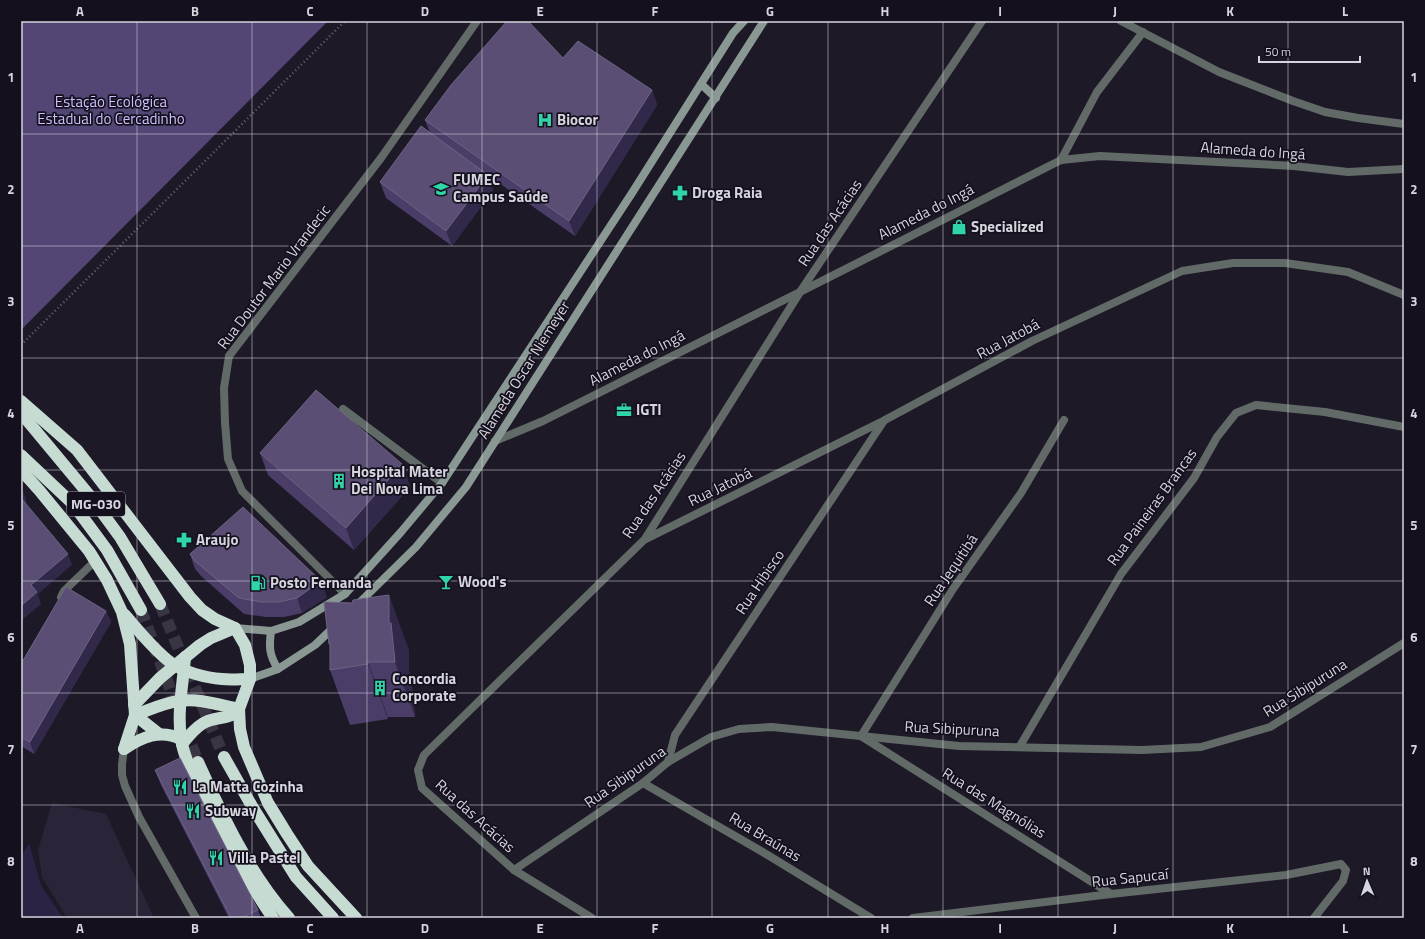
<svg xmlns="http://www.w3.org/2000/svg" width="1425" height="939" font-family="'Titillium Web',sans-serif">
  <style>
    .built { fill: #292437 }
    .green { fill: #2c2243 }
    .forest { fill: #534675 }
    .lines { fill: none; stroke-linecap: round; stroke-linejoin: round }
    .highway-tunnel { stroke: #393542; stroke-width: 12; stroke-dasharray: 12 6; stroke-linecap: butt }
    .path { stroke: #696672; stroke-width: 2.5; stroke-dasharray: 1 3; stroke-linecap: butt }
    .lane { stroke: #626a67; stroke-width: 8 }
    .street { stroke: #626a67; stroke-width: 8 }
    .secondary { stroke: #8a9893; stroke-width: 8 }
    .highway { stroke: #c6dcd3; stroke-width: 12 }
    .wall { fill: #4a3d68 }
    .shaded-wall { fill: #322849 }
    .building { fill: #5a4e74; stroke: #6d6385 }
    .grid { fill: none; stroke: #d6d4dd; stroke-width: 1; stroke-opacity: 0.55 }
    .labels { text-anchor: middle; stroke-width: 3.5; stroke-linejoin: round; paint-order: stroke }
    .shield { fill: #14101d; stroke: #9c99a3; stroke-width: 1 }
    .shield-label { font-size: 14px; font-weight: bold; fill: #d6d4dd }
    .park-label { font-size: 15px; fill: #cfc0fd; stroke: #14101d }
    .poi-label { font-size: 15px; font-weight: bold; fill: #d6d4dd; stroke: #14101d; text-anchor: start }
    .street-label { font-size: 15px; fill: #d6d4dd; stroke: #14101d }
    .neatline { fill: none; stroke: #d6d4dd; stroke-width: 1.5 }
    .grid-label { font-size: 13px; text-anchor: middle; font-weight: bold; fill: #d6d4dd }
  </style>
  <rect width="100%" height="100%" fill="#1d1927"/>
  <path class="built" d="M52 803 106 814 154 918H67L42 877 38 850Z"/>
  <path class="green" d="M29 843 41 885 63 918H21V857Z"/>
  <path class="forest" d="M21 21H328L21 330Z"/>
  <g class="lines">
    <g class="highway-tunnel">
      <path d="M160 604 224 757"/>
      <path d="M141 610 178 710"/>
      <path d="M185 729 198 762"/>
    </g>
    <path class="path" d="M21 345 345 21"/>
    <g class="lane">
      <path d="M343 409 442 483"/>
      <path d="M61 597 64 591 95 561"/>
    </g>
    <g class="street">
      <path d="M1121 21 1219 72 1293 101 1325 112 1358 118 1404 124"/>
      <path d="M1061 160 1097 92 1143 32"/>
      <path d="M1064 420 1021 493 953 589 861 736 1111 894"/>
      <path d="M495 441 543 421 800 292 1061 160 1100 156 1294 166 1348 172 1404 169"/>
      <path d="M646 539 883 421 1032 341 1182 271 1233 263H1285L1348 272 1404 295"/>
      <path d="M345 594 242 491 228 459 225 423 224 388 229 356 381 158 477 21"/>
      <path d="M1020 746 1121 574 1194 478 1217 437 1236 413 1256 405 1325 412 1404 427"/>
      <path d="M124 749 122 764V775L125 786 139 817 196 918"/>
      <path d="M668 762 675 735 883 422"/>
      <path d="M643 783 761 851 871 918"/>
      <path d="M514 870 643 783 668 762 711 737 739 729 772 727 959 746 1142 750 1201 747 1270 727 1404 643"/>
      <path d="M592 918 514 870 422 788 418 770 424 755 645 539 800 292 982 21"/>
      <path d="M913 918 1111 894 1286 875 1341 864 1346 870 1343 881 1314 918"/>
    </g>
    <g class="secondary">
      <path d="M701 84 716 98"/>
      <path d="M355 607 416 547 466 487 764 21"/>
      <path d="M235 628 271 631 299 622 345 594 401 532 442 483 632 193 733 33 744 21"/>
      <path d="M271 631C269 647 269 655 278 669"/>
      <path d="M250 679 278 669 315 645 335 626"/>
    </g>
    <g class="highway">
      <path d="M21 401 77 450 190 597 202 610 215 619 235 628 245 645 250 665V679L239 709 240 729 244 747 268 803 287 834 308 866 356 918"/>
      <path d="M21 413 90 496 120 537 160 604"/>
      <path d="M21 455 73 504 107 550 141 610"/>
      <path d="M21 470 39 490 89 551 107 580 122 612 130 644 135 715 124 749"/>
      <path d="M125 615C139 631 153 649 170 662 183 672 206 678 222 679 231 680 241 679 250 679"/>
      <path d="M185 657C183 684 177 712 181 739 184 758 194 776 202 793 223 836 246 879 273 918"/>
      <path d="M134 705 160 678 200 645 211 638 235 628"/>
      <path d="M135 715C149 710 163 703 179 701 199 698 219 705 239 709"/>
      <path d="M135 715 159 734"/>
      <path d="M182 744C188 737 194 729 202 724 210 718 220 719 229 716 233 715 236 712 239 709"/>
      <path d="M124 749C142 737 160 729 181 739"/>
      <path d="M224 757 253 808 296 877 333 918"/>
      <path d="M198 762C223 817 249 873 289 918"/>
    </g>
  </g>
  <g class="wall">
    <path d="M563 58 652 90 657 105 575 236 486 174 493 190 452 246 386 198 380 182 430 133 425 120Z"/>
    <path d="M260 453 402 464 410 487 354 550 268 475Z"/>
    <path d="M190 554 327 597 302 613 284 617H266L244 614 201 576 195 569Z"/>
    <path d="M106 611 111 622 34 754 21 746V664Z"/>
    <path d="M329 644 409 650V671L411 677 415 717H388V719L350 725 330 670V647Z"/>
    <path d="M155 770 258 910 261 918H229L161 785Z"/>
  </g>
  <g class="shaded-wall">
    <path d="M652 90 657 105 575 236 569 221Z"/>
    <path d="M488 175 493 190 452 246 446 231Z"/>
    <path d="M402 464 410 487 354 550 346 528Z"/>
    <path d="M23 491 27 503 23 506 21 502V492Z"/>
    <path d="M68 554 72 565 38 594 41 604 21 621V606L31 585Z"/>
    <path d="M321 581 327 597 302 613 297 598Z"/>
    <path d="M389 595 409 650V671L411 677 415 717 395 662 389 623Z"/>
    <path d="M106 611 111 622 34 754 30 742Z"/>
    <path d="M368 662 388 717V719L368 664Z"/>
  </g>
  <g class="building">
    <path d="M507 21H528L563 58 578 41 652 90 569 221 425 120 451 85Z"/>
    <path d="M421 126 488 175 446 231 380 182Z"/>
    <path d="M316 390 402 464 346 528 260 453Z"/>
    <path d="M21 498 68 554 31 585 37 592 21 606Z"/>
    <path d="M243 507 321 581 297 598 278 602H261L239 598 195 561 190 554Z"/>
    <path d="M66 587 106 611 30 742 21 737V664Z"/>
    <path d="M389 595V623H391L395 662H368V664L330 670V644H329L324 602 352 603 353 600Z"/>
    <path d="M180 758 258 910 241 918H231L155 770Z"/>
  </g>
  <path class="grid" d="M137 21V918M252 21V918M367 21V918M482 21V918M597 21V918M712 21V918M828 21V918M943 21V918M1058 21V918M1173 21V918M1288 21V918M21 134H1404M21 246H1404M21 358H1404M21 470H1404M21 581H1404M21 693H1404M21 805H1404"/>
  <defs>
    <g id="hospital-bare" transform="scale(1.2)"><path d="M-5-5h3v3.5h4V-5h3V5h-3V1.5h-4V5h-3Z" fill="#30d4a9" stroke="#14101d" stroke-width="2.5" paint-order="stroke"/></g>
    <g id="university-bare" transform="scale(1.2)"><path d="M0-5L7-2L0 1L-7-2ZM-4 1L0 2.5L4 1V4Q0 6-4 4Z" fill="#30d4a9" stroke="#14101d" stroke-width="2.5" paint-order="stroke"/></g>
    <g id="pharmacy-bare" transform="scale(1.2)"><path d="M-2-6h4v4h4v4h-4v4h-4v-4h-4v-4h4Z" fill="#30d4a9" stroke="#14101d" stroke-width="2.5" paint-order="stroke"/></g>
    <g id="shop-bare" transform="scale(1.2)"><path d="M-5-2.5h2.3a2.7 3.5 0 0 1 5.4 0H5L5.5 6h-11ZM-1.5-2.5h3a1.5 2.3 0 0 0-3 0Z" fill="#30d4a9" stroke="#14101d" stroke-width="2.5" paint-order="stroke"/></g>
    <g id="office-bare" transform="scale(1.2)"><path d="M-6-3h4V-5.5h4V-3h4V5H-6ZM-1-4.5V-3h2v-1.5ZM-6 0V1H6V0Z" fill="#30d4a9" stroke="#14101d" stroke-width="2.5" paint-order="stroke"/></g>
    <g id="building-bare" transform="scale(1.2)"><path d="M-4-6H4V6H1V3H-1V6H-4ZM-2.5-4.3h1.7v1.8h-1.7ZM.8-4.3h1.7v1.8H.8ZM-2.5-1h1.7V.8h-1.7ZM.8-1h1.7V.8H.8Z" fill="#30d4a9" stroke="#14101d" stroke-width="2.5" paint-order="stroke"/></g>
    <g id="bar-bare" transform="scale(1.2)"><path d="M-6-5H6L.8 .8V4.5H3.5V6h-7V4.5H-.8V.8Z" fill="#30d4a9" stroke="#14101d" stroke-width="2.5" paint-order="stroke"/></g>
    <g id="fuel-bare" transform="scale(1.2)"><path d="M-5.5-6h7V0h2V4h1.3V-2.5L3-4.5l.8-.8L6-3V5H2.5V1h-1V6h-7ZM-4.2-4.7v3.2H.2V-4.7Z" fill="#30d4a9" stroke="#14101d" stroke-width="2.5" paint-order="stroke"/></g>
    <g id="restaurant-bare" transform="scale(1.2)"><path d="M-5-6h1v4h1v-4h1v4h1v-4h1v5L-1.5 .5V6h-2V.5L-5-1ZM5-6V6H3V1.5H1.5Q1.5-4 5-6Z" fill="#30d4a9" stroke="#14101d" stroke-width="2.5" paint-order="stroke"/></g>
  </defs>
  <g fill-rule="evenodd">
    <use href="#hospital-bare" x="545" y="120"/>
    <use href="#university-bare" x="441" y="189"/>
    <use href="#pharmacy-bare" x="680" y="193"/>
    <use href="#shop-bare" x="959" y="227"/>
    <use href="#office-bare" x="624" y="410"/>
    <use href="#building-bare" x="339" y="481"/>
    <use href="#pharmacy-bare" x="184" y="540"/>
    <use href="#bar-bare" x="446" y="582"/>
    <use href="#fuel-bare" x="258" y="583"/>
    <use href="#building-bare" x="380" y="688"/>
    <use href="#restaurant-bare" x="180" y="787"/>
    <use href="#restaurant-bare" x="193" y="811"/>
    <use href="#restaurant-bare" x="216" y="858"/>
  </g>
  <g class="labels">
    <rect class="shield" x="67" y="492" width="58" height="24" rx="3"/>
    <g class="shield-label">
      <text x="96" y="509">MG-030</text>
    </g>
    <g class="park-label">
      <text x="111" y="107">Estação Ecológica<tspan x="111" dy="17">Estadual do Cercadinho</tspan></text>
    </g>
    <g class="poi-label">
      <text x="557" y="125">Biocor</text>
      <text x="453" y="185">FUMEC<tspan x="453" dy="17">Campus Saúde</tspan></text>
      <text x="692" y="198">Droga Raia</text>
      <text x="971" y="232">Specialized</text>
      <text x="636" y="415">IGTI</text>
      <text x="351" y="477">Hospital Mater<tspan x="351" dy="17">Dei Nova Lima</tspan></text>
      <text x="196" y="545">Araujo</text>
      <text x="458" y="587">Wood's</text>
      <text x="270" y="588">Posto Fernanda</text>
      <text x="392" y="684">Concordia<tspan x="392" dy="17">Corporate</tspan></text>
      <text x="192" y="792">La Matta Cozinha</text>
      <text x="205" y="816">Subway</text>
      <text x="228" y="863">Villa Pastel</text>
    </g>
    <g class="street-label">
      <text transform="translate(1253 151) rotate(4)" y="5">Alameda do Ingá</text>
      <text transform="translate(926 212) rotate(-27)" y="5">Alameda do Ingá</text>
      <text transform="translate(830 223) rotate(-56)" y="5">Rua das Acácias</text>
      <text transform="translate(274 277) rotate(-53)" y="5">Rua Doutor Mario Vrandecic</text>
      <text transform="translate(1008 339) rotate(-28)" y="5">Rua Jatobá</text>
      <text transform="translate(637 358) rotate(-27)" y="5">Alameda do Ingá</text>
      <text transform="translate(524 370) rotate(-58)" y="5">Alameda Oscar Niemeyer</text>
      <text transform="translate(720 487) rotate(-26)" y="5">Rua Jatobá</text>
      <text transform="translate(654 495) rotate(-56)" y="5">Rua das Acácias</text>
      <text transform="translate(1152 507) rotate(-54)" y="5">Rua Paineiras Brancas</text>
      <text transform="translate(951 570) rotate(-56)" y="5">Rua Jequitibá</text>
      <text transform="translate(760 582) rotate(-56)" y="5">Rua Hibisco</text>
      <text transform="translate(1305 688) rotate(-32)" y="5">Rua Sibipuruna</text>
      <text transform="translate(952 729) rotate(3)" y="5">Rua Sibipuruna</text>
      <text transform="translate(625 777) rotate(-35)" y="5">Rua Sibipuruna</text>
      <text transform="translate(994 803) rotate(32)" y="5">Rua das Magnólias</text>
      <text transform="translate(475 816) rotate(42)" y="5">Rua das Acácias</text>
      <text transform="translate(765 837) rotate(31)" y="5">Rua Braúnas</text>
      <text transform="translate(1130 878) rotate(-6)" y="5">Rua Sapucaí</text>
    </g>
  </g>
  <rect width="1425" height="939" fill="none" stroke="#14101d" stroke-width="44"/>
  <g transform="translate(1367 881) rotate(358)" stroke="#14101d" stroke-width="3" paint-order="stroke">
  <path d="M0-3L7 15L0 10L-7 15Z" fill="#d6d4dd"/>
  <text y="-6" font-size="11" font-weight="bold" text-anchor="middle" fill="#d6d4dd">N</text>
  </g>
  <path d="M1259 56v6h101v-6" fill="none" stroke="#d6d4dd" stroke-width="2"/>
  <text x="1265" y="56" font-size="12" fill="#d6d4dd" stroke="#14101d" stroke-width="3" paint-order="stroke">50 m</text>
  <rect x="22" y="22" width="1381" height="895" class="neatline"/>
  <g class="grid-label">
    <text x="80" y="16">A</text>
    <text x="195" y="16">B</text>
    <text x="310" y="16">C</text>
    <text x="425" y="16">D</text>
    <text x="540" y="16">E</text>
    <text x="655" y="16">F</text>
    <text x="770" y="16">G</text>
    <text x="885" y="16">H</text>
    <text x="1000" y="16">I</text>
    <text x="1115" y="16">J</text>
    <text x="1230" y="16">K</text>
    <text x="1345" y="16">L</text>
    <text x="11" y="82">1</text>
    <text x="1414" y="82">1</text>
    <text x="11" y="194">2</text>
    <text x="1414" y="194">2</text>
    <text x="11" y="306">3</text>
    <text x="1414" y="306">3</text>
    <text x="11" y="418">4</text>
    <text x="1414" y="418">4</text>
    <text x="11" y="530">5</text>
    <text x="1414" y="530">5</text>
    <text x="11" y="642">6</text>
    <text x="1414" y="642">6</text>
    <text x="11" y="754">7</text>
    <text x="1414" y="754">7</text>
    <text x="11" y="866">8</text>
    <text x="1414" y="866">8</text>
    <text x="80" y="933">A</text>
    <text x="195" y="933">B</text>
    <text x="310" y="933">C</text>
    <text x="425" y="933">D</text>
    <text x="540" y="933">E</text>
    <text x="655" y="933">F</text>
    <text x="770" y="933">G</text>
    <text x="885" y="933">H</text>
    <text x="1000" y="933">I</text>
    <text x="1115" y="933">J</text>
    <text x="1230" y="933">K</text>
    <text x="1345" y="933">L</text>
  </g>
</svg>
